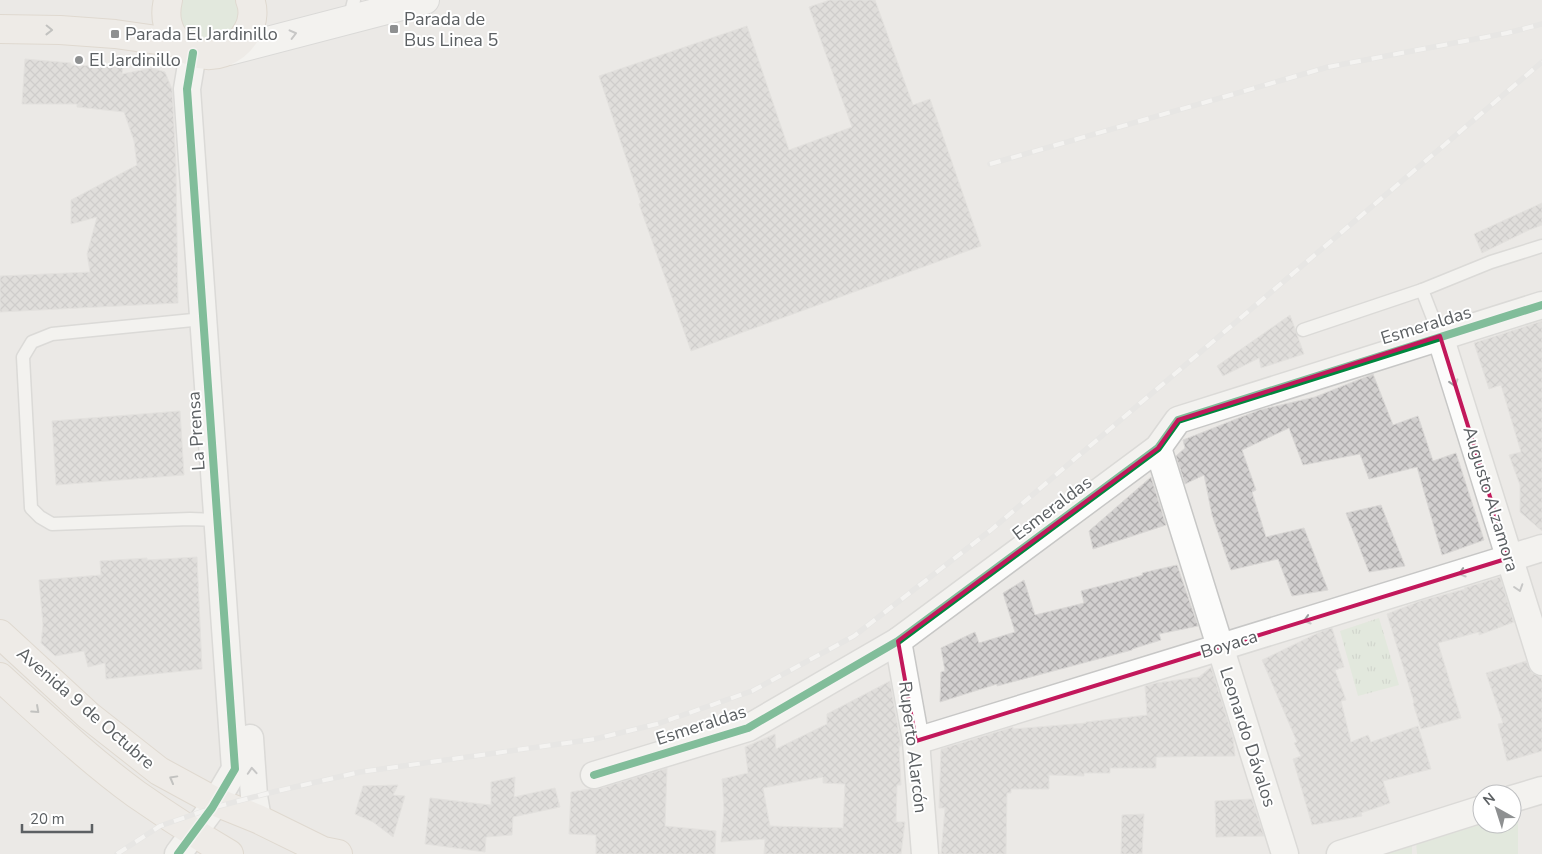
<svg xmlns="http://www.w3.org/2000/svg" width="1542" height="854" font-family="'Nunito Sans',sans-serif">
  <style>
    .grass { fill: url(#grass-tufts) }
    .park { fill: #d8e6d3 }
    .building { fill: url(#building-cross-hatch); stroke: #dad8d6; fill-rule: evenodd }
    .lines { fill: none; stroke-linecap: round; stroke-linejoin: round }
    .lane-casing { stroke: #c7c7c6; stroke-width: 15 }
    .street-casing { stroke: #c7c7c6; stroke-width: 29 }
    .secondary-casing { stroke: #c5c6c6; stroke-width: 30 }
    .primary-casing { stroke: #d1c5b6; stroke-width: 30 }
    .lane { stroke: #fcfcfb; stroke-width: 12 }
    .street { stroke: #fcfcfb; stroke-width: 26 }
    .secondary { stroke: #fcfcfb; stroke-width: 28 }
    .primary { stroke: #f2eee8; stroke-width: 28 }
    .rail-casing { stroke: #e2e2e2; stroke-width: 5.5 }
    .rail { stroke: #fff; stroke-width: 4; stroke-dasharray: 11; stroke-linecap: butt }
    .cycleway-casing { stroke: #fff; stroke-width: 11 }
    .cycleway { stroke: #00873e; stroke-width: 8 }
    .oneway { stroke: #909292 }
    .oneway2 { stroke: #9c9ea0 }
    .marked { fill: none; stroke: #c2185b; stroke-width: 4; stroke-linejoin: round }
    .poi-dot { fill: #8e9091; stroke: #fff; stroke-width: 2 }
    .labels { text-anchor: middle; stroke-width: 4; stroke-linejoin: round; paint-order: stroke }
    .poi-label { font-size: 18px; fill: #5c6063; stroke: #fff; text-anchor: start }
    .street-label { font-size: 18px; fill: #5c6063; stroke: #fff }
  </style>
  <defs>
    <pattern id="grass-tufts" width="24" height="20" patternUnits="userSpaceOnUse" patternTransform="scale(1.25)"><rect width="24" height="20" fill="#d8e6d3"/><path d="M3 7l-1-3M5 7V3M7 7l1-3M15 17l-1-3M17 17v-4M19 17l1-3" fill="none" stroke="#b2beaf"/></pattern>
    <pattern id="building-cross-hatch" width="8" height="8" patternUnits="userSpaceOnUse" patternTransform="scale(1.25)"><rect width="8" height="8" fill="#d2d0cf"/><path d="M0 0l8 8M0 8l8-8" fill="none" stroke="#aeacac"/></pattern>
  </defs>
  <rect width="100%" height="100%" fill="#ebe9e6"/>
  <path class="grass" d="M1379 618 1399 685 1358 696 1340 631Z"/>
  <g class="park">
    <path d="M174 0H242L243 10 226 41 191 43 172 5Z"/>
    <path d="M1518 808V854H1417L1416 842 1482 820V824H1512V810Z"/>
    <path d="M1412 844V854H1378Z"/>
  </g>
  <g class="building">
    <path d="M830 0H875L913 105 930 99 981 246 691 351 639 204 641 203 599 76 747 26 789 150 852 127 809 7Z"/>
    <path d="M25 59 71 63V65L123 67 122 74 152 68 165 72 172 89 173 106 176 167 178 303 0 312V276L90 272 87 254 97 217 71 224V200L137 165 134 141 124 112 77 107V104H22Z"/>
    <path d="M1542 203V225L1529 230 1482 253 1474 234Z"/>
    <path d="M1290 315 1304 354 1261 368 1259 358 1223 376 1217 366Z"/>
    <path d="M1542 321V531L1520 512V485L1509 455 1521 452 1501 385 1489 389 1474 343Z"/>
    <path d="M1373 374 1393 425 1418 416 1433 461 1456 453 1484 540 1442 555 1417 467 1369 479 1360 454 1303 465 1289 428 1242 450 1256 490 1252 492 1266 537 1304 528 1328 590 1292 596 1278 559 1231 570 1212 515 1204 475 1185 484 1176 456 1185 448 1183 440 1259 410 1315 397Z"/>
    <path d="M180 411 184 475 56 485 52 421Z"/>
    <path d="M1151 477 1166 525 1093 549 1089 531Z"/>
    <path d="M1381 505 1405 566 1369 572 1346 513Z"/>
    <path d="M197 557 202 669 106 679 105 663 88 667 84 651 55 656 41 643 43 625 39 580 101 575 100 561 147 558V560Z"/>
    <path d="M1177 565 1198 626 1159 634 1161 640 1132 649V650L997 686V684L940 702 941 672 945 671 941 648 975 632 979 643 1015 632 1003 593 1024 580 1035 615 1084 603 1081 591 1143 575 1142 573Z"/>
    <path d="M1500 577 1514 622 1479 635V632L1438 643 1461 718 1421 729 1413 703 1414 702 1387 614 1420 601 1465 589 1464 588Z"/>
    <path d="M1332 628 1344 667 1335 670 1346 700 1341 701 1351 742 1368 735 1371 742 1418 726 1431 769 1383 781 1390 803 1361 813 1362 816 1312 825 1293 759 1301 756 1294 743 1297 742 1262 660 1322 631Z"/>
    <path d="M1526 661 1532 673 1541 677 1542 681V751L1507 761 1498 724 1503 723 1486 673Z"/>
    <path d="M1211 667 1233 738 1235 756 1156 757V768H1110V773H1084V776L1049 775V789H1011V793H1007L1006 854H941L945 808H939L941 749 1013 727V729L1086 723V722L1147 715 1145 686 1156 683 1199 677Z"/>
    <path d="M890 681 901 746H899L901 785H897L896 822H905L901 854H764L765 839 721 842 724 810 722 779 748 773 745 747 775 734 776 749 827 724V714ZM823 777V783L845 784 843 828 770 826 763 788Z"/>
    <path d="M667 768 665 826 716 831 715 854H596V835L569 834 571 792 589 789H598Z"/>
    <path d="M515 777 514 797 555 788 560 807 513 817 512 835 486 837 485 852 425 844 430 798 491 805V782Z"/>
    <path d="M398 785 393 795 405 796 393 837 373 822 355 814 363 786Z"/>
    <path d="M1252 799 1264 836 1216 837 1215 801Z"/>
    <path d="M1144 814 1142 854H1121L1122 815Z"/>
  </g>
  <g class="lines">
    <g class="lane-casing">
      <g id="lane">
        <path d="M349 20 354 0"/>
        <path d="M1422 290 1440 336"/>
        <path d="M203 319 52 334 32 342 23 357 31 508 40 517 52 524 190 519 217 520"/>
        <path d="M1303 330 1422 290 1491 262 1542 246"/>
      </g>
    </g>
    <g class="street-casing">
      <g id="street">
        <path d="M1440 336 1542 662"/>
        <path d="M1158 448 1285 854"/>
        <path d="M898 641 916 741 925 854"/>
        <path d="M250 738 254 796 258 819"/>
        <path d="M916 741 1542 548"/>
        <path d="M594 775 748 728 898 641 1158 448 1178 420 1542 305"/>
        <path d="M1512 799 1542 790"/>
        <path d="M178 854 212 808 235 769 187 89 193 53"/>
        <path d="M1340 854 1482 809"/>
      </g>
    </g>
    <g class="secondary-casing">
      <path id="secondary" d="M229 51 425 0"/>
    </g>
    <g class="primary-casing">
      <g id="primary">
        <path d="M168 0C155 53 223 77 248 30 253 21 254 9 250 0"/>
        <path d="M0 29 60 30 115 34 178 43"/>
        <path d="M0 634 89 716 159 771 216 802 258 819 323 851 338 854"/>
        <path d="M0 677C44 717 88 759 136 794 166 815 197 835 229 854"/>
      </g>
    </g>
    <use href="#lane" class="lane"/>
    <use href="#street" class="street"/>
    <use href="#secondary" class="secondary"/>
    <use href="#primary" class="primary"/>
    <g class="rail-casing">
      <g id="rail">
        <path d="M990 164 1328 67 1507 33 1542 24"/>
        <path d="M117 854 160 826 212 808 273 792 360 772 595 739 657 724 752 691 854 636 991 530 1542 62"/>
      </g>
    </g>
    <use href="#rail" class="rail"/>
    <g class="cycleway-casing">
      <g id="cycleway">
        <path d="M594 775 748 728 898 641 1158 448 1178 420 1542 305"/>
        <path d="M178 854 212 808 235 769 187 89 193 53"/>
      </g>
    </g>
    <use href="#cycleway" class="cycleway"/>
  </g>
  <defs><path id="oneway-chevron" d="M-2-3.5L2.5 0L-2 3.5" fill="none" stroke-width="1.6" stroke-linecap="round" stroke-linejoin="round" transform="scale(1.25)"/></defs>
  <g class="oneway">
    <use href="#oneway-chevron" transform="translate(49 30) rotate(1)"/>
    <use href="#oneway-chevron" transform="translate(36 710) rotate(42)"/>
    <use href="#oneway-chevron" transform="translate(173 779) rotate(-151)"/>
  </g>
  <g class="oneway2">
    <use href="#oneway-chevron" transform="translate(293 34) rotate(-14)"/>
    <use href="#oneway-chevron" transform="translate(1454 383) rotate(73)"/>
    <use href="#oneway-chevron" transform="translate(1462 573) rotate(163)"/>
    <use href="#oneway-chevron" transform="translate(1519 588) rotate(72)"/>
    <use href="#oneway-chevron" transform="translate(1307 620) rotate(163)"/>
    <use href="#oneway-chevron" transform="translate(252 771) rotate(-94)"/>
  </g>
  <path d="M0 0H1542V854H0ZM1440 336 1509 558 916 741 898 641 1158 448 1178 420Z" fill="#ebe9e6" fill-opacity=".55" fill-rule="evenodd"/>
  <path class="marked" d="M1440 336 1509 558 916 741 898 641 1158 448 1178 420Z"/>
  <g class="poi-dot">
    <rect x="389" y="24" width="10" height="10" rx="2.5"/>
    <rect x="110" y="29" width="10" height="10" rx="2.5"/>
    <circle cx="79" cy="60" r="5"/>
  </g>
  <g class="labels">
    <g class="poi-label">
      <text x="404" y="25">Parada de<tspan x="404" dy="21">Bus Linea 5</tspan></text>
      <text x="125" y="40">Parada El Jardinillo</text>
      <text x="89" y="66">El Jardinillo</text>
    </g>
    <g class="street-label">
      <text transform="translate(1426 325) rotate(-17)" y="6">Esmeraldas</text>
      <text transform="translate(196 431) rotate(-94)" y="6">La Prensa</text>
      <text transform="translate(1491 499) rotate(73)" y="6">Augusto Alzamora</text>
      <text transform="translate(1052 508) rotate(-37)" y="6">Esmeraldas</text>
      <text transform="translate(1229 644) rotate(-17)" y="6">Boyaca</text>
      <text transform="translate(86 708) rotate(41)" y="6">Avenida 9 de Octubre</text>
      <text transform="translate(701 725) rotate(-18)" y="6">Esmeraldas</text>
      <text transform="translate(1248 737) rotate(72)" y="6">Leonardo Dávalos</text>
      <text transform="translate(913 747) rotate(83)" y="6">Ruperto Alarcón</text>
    </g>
  </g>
  <g transform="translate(1497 809) rotate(321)"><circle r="24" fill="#ffffff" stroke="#bebfc1"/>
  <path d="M0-4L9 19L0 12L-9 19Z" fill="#8e9091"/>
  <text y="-8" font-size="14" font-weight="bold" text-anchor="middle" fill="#5c6063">N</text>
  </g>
  <path d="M22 824v8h70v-8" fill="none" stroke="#5c6063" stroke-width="2.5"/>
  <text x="30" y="824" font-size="15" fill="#5c6063" stroke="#ffffff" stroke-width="4" paint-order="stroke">20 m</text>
</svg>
